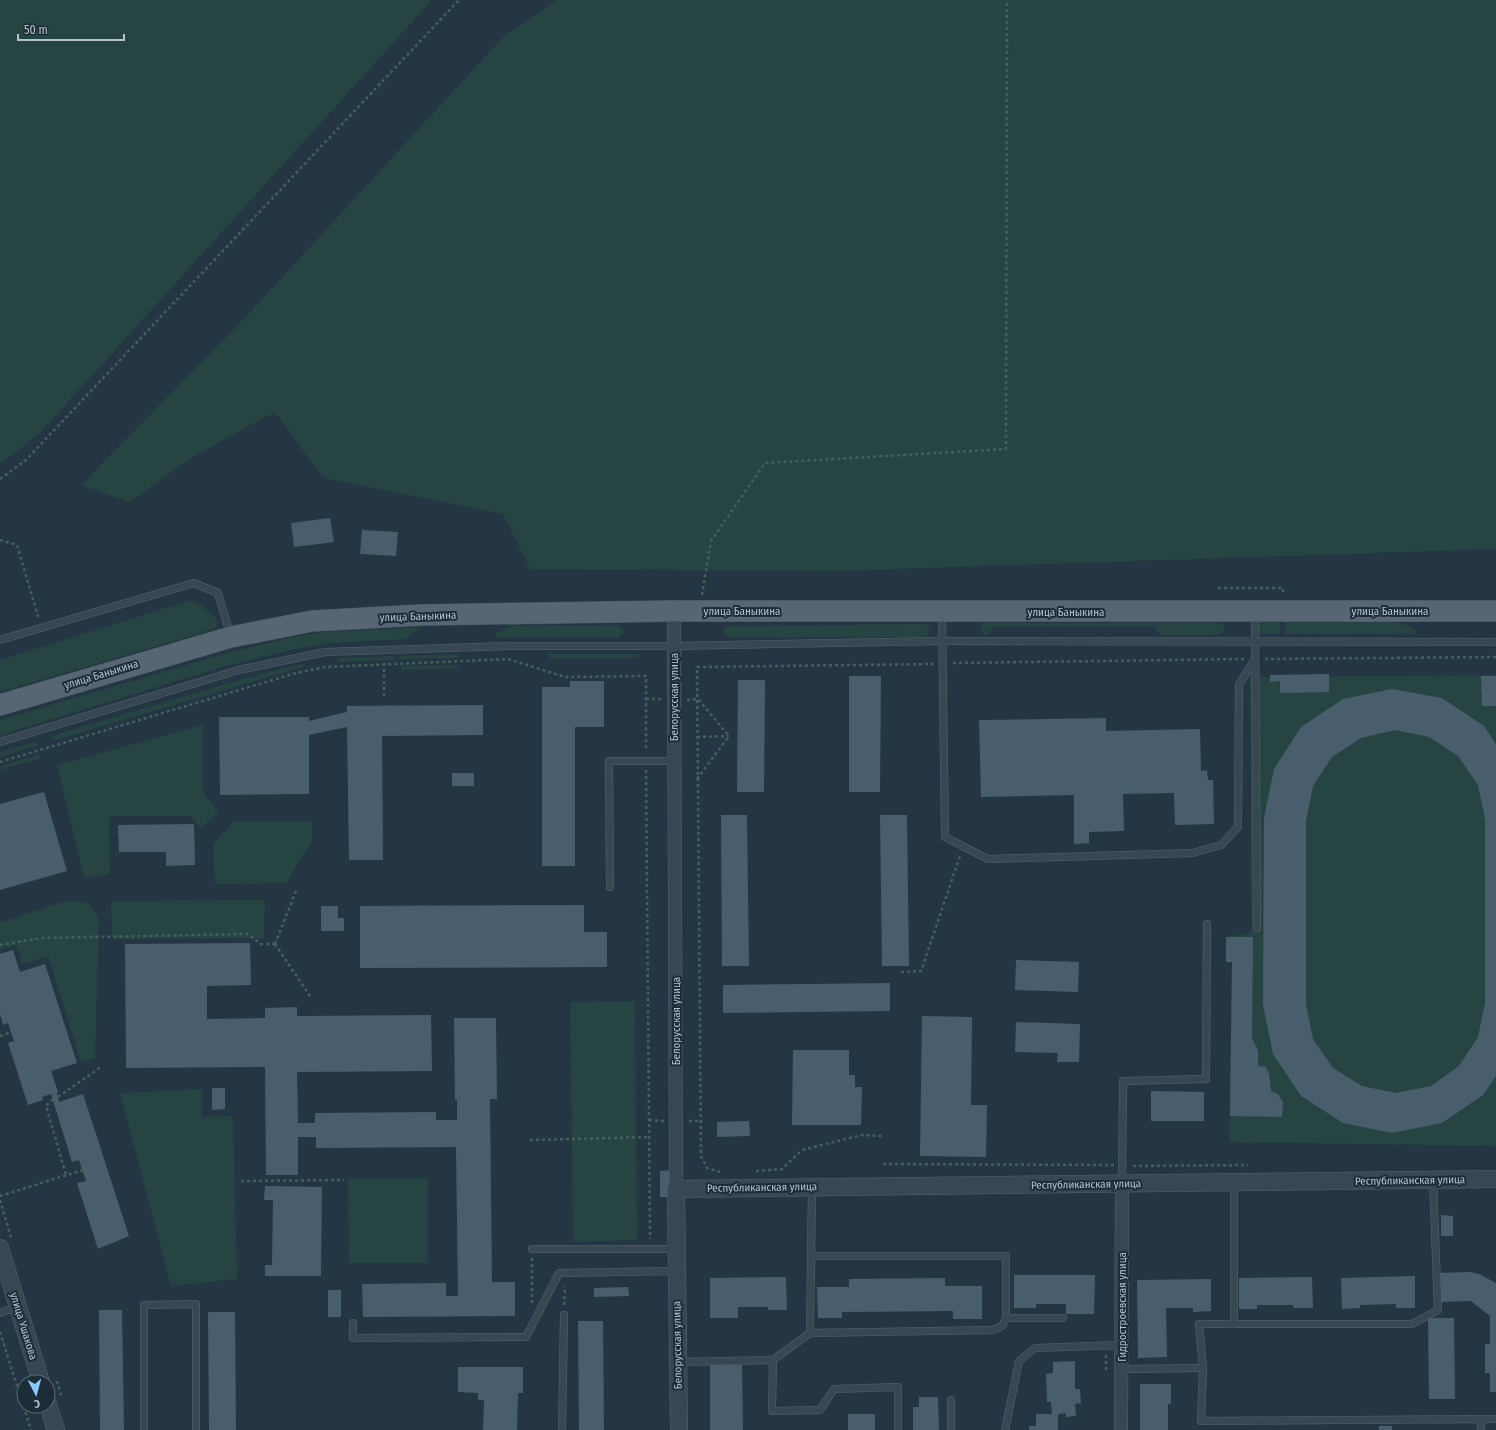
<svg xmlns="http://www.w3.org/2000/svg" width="1496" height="1430" font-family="'Fira Sans Condensed',sans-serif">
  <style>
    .green { fill: #264442 }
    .building { fill: #495e6c; fill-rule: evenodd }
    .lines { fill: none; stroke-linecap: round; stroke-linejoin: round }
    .service-casing { stroke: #566570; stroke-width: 8 }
    .minor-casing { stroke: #566570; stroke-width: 14 }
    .tertiary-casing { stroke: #566570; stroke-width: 18 }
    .primary-casing { stroke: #42515c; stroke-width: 22 }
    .path { stroke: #44605e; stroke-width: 2.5; stroke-dasharray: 3 3; stroke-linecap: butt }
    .service { stroke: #384853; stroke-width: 7 }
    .minor { stroke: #384853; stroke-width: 13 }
    .tertiary { stroke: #384853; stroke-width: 17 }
    .primary { stroke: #566773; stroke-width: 21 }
    .labels { text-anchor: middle; stroke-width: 4; stroke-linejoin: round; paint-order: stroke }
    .street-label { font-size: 11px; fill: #b5c2cd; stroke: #1d2d38 }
  </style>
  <rect width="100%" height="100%" fill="#243643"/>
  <g class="green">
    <path d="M0 0H432L40 433 0 464Z"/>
    <path d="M557 0H1496V549L834 571 530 569 503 514 323 478 275 412 196 455 129 502 81 485 239 324 504 36Z"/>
    <path d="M188 601C201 602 208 611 217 620V627L205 632 0 692V660Z"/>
    <rect x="1258" y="622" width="22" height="12"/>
    <path d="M1285 622H1397L1416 629V634H1285Z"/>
    <path d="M981 623H1219L1223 624 1225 627 1222 633 1217 635H1161L1153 626 994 627 986 636 981 630Z"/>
    <path d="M922 624H926L930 631 929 634 921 637 729 638 724 633V628L730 626Z"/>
    <path d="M617 625 623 629V633L619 638 496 637V633L512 626Z"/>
    <path d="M422 627 405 639 327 643 299 648 226 666 0 735V720L224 654 288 638 322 632Z"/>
    <path d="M458 654V658L400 659V656Z"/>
    <rect x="549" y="654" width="89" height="4"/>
    <path d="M393 656 394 660 335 662 342 658Z"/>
    <path d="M301 664 306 666 52 741V737L55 735 232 682Z"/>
    <path d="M459 665V668L401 670V666Z"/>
    <path d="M1496 675V1146L1229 1142 1232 963 1226 962V937L1251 933 1250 677Z"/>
    <path d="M203 725V793L219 811 201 828 190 816H109L110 874 84 878 57 765Z"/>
    <path d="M34 742 39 745 0 757V752Z"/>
    <path d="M41 754 39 759 0 770V766Z"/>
    <path d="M234 821H312V841L286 883 215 884 213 844Z"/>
    <path d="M265 900 264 938 112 939 111 901Z"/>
    <path d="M66 901C85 901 92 902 99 921L95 1058 81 1062 48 956 22 964 16 945 0 950V923Z"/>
    <path d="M635 1001 637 1240 573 1242 570 1002Z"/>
    <path d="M202 1089V1117L233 1116 237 1279 171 1286 120 1093Z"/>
    <path d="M348 1178H428V1263H349Z"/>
  </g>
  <g class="building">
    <path d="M330 518 334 542 294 547 291 523Z"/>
    <path d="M362 530 398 532 396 556 360 554Z"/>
    <path d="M1329 674V692L1280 693V681L1270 682V675Z"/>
    <path d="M849 676H881L880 792H849Z"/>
    <path d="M1481 676H1496V706H1482Z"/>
    <path d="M738 680H765L764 792H737Z"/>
    <path d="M570 681H604V727H575V866H542V687H570Z"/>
    <path d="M1392 689 1442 698 1484 726 1496 744V1076L1483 1095 1442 1123 1392 1133 1343 1123 1301 1096 1273 1054 1263 1005 1264 818 1274 769 1301 727 1343 699ZM1395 730 1429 737 1458 756 1478 785 1485 819V1003L1478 1037 1459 1066 1431 1086 1396 1093 1362 1086 1333 1068 1313 1039 1306 1005V821L1313 786 1332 757 1361 738Z"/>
    <path d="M483 705V735L382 736 383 860H349L347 727 309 735V794L220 795 219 717H309V721L347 712V706Z"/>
    <path d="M1106 718V731L1200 729 1201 771 1207 770 1208 780H1213L1214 824 1175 825 1174 793 1123 794 1124 831 1089 832V843L1074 844V795L981 797 979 720Z"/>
    <rect x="452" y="773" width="22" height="13"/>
    <path d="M44 792 67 871 0 890V804Z"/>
    <path d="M721 815H747L749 966H722Z"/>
    <path d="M880 815H907L909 966H882Z"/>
    <path d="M194 824 195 865 166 866V852H119L118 825Z"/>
    <path d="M584 905V932H607V967L360 968V906Z"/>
    <path d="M321 906H338V918H344V931H321Z"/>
    <path d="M1226 937H1253L1252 1038 1258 1050V1066L1266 1067 1269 1074 1271 1091 1278 1094 1283 1102 1282 1117 1230 1116 1232 962H1226Z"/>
    <path d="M250 943 251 985 207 986V1019L265 1018V1008L297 1007V1016L431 1015 432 1071 297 1072 298 1123H315V1113L436 1112V1120H457V1100H455L454 1018H496L497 1099H490L492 1282H515V1316L363 1317 362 1284 446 1283V1296H458L456 1147 316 1148V1137H298V1175H266L265 1067 126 1068 125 944Z"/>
    <path d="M13 950 20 972 45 964 77 1063 51 1071 58 1092 57 1093 59 1102 83 1094 129 1236 98 1249 77 1183 86 1181 79 1160 72 1162 51 1094 42 1097 43 1100 28 1105 8 1043 14 1041 8 1023 3 1025 0 1014V954Z"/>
    <path d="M1016 960 1079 962 1078 992 1015 990Z"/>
    <path d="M890 983V1011L723 1013V985Z"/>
    <path d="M922 1016 972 1017 971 1105H987L986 1157 920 1156Z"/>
    <path d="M1016 1022 1080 1024 1079 1062H1057L1058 1053 1015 1052Z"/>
    <path d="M793 1050H849V1075H855V1087H862L861 1125H792Z"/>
    <path d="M212 1088H225V1109L212 1110Z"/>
    <path d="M1151 1091 1204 1092V1121H1151Z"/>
    <path d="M749 1121 750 1136 717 1137V1122Z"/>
    <path d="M672 1170V1197H660V1171Z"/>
    <path d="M265 1186 322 1187 321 1276H265V1265H272L273 1200H264Z"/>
    <path d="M1441 1215 1453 1216V1236H1441Z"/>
    <path d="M1470 1272 1479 1274 1496 1283V1392H1490V1373H1485V1344H1490V1316L1471 1301 1439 1302 1438 1273Z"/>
    <path d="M1014 1275H1095L1094 1314H1066V1304H1036V1308H1014Z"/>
    <path d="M1415 1276V1308H1396V1304L1360 1305V1308L1342 1309 1341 1278Z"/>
    <path d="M786 1277 787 1310H768V1307H738V1318H710V1278Z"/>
    <path d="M1312 1277 1313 1308H1294L1293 1305H1257V1309H1239V1278Z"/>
    <path d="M945 1278V1286H982V1319H953V1311L842 1312V1318H818L817 1287H849V1279Z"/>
    <path d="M1211 1279V1311L1193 1312V1308H1166L1167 1357 1138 1358 1137 1280Z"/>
    <path d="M628 1287 629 1296 594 1297V1288Z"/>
    <rect x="328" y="1290" width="13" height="27"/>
    <path d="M99 1310H122L124 1430H100Z"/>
    <path d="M208 1312H235L236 1430H209Z"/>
    <path d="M1428 1318H1454L1455 1399H1429Z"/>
    <path d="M578 1321H603L604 1430H579Z"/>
    <path d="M1075 1361V1389H1080L1081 1403 1075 1404 1076 1416 1066 1417V1413L1058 1414V1430H1029V1426H1036V1414H1052L1051 1402H1047L1046 1374 1053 1373V1362Z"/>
    <path d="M710 1365H742L743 1430H710Z"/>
    <path d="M458 1367H523V1393H518L517 1430H483L484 1400H478V1393L458 1392Z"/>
    <path d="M1140 1384H1171V1404H1168V1430H1140Z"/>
    <path d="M919 1397H938L939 1430H913V1407H919Z"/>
    <rect x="848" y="1414" width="27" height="16"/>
    <rect x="1379" y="1426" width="13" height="4"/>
  </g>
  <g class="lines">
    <g class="service-casing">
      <g id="service">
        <path d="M942 612 945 837 988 859 1193 853 1221 845 1238 827 1239 685 1255 659"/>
        <path d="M1255 613 1257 928"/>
        <path d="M0 640 194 583 218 593 230 634"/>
        <path d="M0 742 239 670 325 652 508 646H674L942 641 1496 642"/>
        <path d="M610 887 609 761H675"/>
        <path d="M1433 1180 1438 1310 1412 1324H1199L1203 1368 1201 1421 1496 1419"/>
        <path d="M1234 1182V1324"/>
        <path d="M1122 1184 1123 1081 1206 1079 1207 924"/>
        <path d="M812 1187 810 1333 773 1360 772 1411 820 1410 834 1389 898 1387V1430"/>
        <path d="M532 1249H676"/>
        <path d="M0 1313 17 1307"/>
        <path d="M1006 1318H1063"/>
        <path d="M353 1323V1338L526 1337 559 1273 676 1271"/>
        <path d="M810 1333 993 1330 1002 1326 1006 1318V1256H812"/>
        <path d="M678 1362 773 1360"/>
        <path d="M1122 1369 1203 1368"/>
        <path d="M951 1400V1430"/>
        <path d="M144 1430V1305L196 1304V1430"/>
        <path d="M562 1430 564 1315"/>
        <path d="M1005 1430 1019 1361 1035 1348 1121 1345"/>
        <path d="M1481 1430V1419"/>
      </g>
    </g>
    <g class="minor-casing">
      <g id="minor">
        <path d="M674 611 676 1189"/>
        <path d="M1121 1430 1122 1184"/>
      </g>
    </g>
    <g class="tertiary-casing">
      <g id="tertiary">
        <path d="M0 1248 41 1382"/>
        <path d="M48 1404 56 1430"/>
        <path d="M679 1430 676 1189 1496 1179"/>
      </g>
    </g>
    <g class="primary-casing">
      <path id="primary" d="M0 705 231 637 312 621 421 615 674 611H1496"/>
    </g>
    <g class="path">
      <path d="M0 479 26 460 459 0"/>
      <path d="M0 540 17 545 39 620"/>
      <path d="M1218 588H1283V595"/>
      <path d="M702 595 711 541 765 463 1006 449 1007 0"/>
      <path d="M1265 659 1496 657"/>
      <path d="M384 663V697"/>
      <path d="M953 663 1244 659"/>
      <path d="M646 699H662"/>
      <path d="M687 700 698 699 729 736"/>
      <path d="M697 737 729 736"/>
      <path d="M0 762 296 673 326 667 508 659 565 677 646 676V751"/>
      <path d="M646 770 650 1239"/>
      <path d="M697 779 729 736"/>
      <path d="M275 944 310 996"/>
      <path d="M275 944 296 891"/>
      <path d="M0 945 42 938 248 934 261 944H275"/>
      <path d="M901 972 921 971 960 856"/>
      <path d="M0 1036 11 1032"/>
      <path d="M58 1097 101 1067"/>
      <path d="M53 1099 46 1106 66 1175"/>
      <path d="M649 1120 664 1121"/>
      <path d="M689 1121H701"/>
      <path d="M530 1140 650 1137"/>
      <path d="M883 1164 1114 1165"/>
      <path d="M1133 1166 1248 1165"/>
      <path d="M756 1171 782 1169 802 1150 862 1135 882 1136"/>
      <path d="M720 1172 707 1168 701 1156 697 667 934 664"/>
      <path d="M241 1181 344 1180"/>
      <path d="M0 1196 83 1170"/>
      <path d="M0 1200 11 1237"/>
      <path d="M532 1258V1303"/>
      <path d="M564 1305 565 1286"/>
      <path d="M0 1332 31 1430"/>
      <path d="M1106 1355V1372"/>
      <path d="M57 1381 61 1395"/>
    </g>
    <use href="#service" class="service"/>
    <use href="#minor" class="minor"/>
    <use href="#tertiary" class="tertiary"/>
    <use href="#primary" class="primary"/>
  </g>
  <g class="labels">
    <g class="street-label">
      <text x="742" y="615">улица Баныкина</text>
      <text x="1390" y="615">улица Баныкина</text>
      <text x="1066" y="616">улица Баныкина</text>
      <text transform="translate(418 616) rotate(-2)" y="4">улица Баныкина</text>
      <text transform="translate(101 674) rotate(-17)" y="4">улица Баныкина</text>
      <text transform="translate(674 697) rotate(-90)" y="4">Белорусская улица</text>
      <text transform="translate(676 1021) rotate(-90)" y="4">Белорусская улица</text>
      <text transform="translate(1410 1180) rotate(-1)" y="4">Республиканская улица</text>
      <text transform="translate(1086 1184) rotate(-1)" y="4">Республиканская улица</text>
      <text transform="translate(762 1187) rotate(-1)" y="4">Республиканская улица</text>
      <text transform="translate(1122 1307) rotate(-90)" y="4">Гидростроевская улица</text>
      <text transform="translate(24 1326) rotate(73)" y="4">улица Ушакова</text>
      <text transform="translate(677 1345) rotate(-91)" y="4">Белорусская улица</text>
    </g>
  </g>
  <g transform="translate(36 1394) rotate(174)"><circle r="19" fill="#1d2d38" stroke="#5a6974"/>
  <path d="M0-3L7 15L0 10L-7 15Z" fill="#88caff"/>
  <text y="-6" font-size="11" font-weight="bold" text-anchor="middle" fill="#b5c2cd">С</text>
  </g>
  <path d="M18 34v6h106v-6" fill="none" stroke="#b5c2cd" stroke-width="2"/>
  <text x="24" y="34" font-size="12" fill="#b5c2cd" stroke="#1d2d38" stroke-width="3" paint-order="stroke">50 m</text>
</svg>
